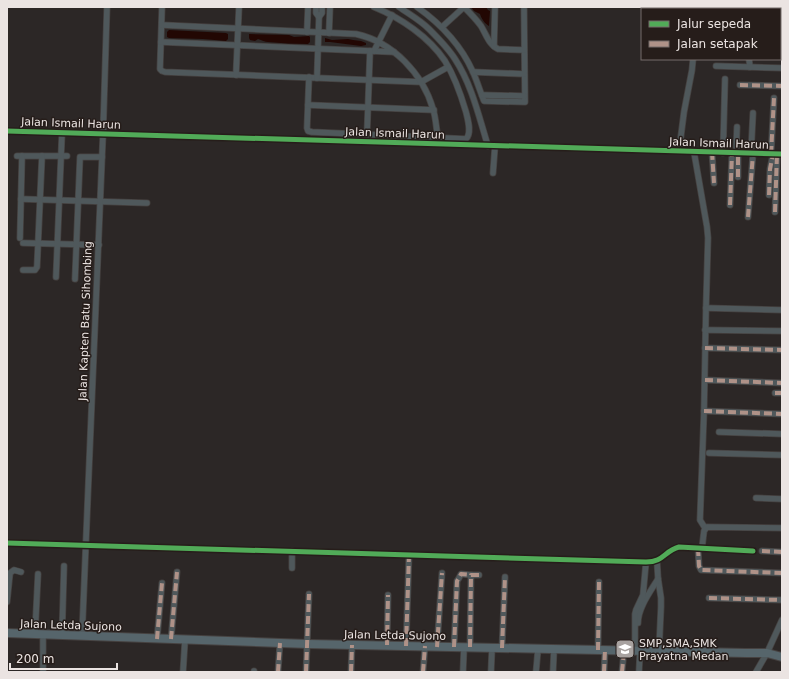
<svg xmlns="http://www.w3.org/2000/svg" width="789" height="679" font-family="'DejaVu Sans',sans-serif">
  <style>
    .water { fill: #220703 }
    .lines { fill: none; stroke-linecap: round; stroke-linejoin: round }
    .minor-casing { stroke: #464241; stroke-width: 7 }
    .highway-casing { stroke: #464241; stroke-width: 10 }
    .minor { stroke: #4f585b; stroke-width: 5.5 }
    .highway { stroke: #56656b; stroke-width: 8 }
    .quiet { stroke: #af9288; stroke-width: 4; stroke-dasharray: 8 4; stroke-linecap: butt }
    .cycleway-casing { stroke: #261d1a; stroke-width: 8 }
    .cycleway { stroke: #51ab58; stroke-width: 5 }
    .labels { text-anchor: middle; stroke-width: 3; stroke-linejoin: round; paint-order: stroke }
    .street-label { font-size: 11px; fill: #ebe4e2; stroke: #261d1a }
    .poi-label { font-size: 11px; fill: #ebe4e2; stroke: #261d1a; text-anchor: start }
  </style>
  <rect width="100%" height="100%" fill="#2c2726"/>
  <g class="water">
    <path d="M471 7H486L488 10 490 11 489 26C485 24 481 18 480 14L474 11Z"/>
    <path d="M169 30 226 33 228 34V39L226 41 203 39 169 38 167 37V32Z"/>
    <path d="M249 34 289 35 294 37 309 36 310 37V42L308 44C294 44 281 43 268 42 265 42 262 40 258 39L255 41 250 40 249 38Z"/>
    <path d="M325 38 332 40 348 39 353 40 361 41 366 43V45L361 46 330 42H325Z"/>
  </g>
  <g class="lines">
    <g class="minor-casing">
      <g id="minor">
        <path d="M162 7 160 69 162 71 165 72 421 82 448 67"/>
        <path d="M316 7V13L319 17 317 78"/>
        <path d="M399 7C409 14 420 20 429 29 438 38 448 48 455 59 472 85 479 117 488 146"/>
        <path d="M417 7C441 24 461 45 473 72 477 81 480 91 484 101L525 102 524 7"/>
        <path d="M697 8 703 7"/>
        <path d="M319 17 322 13V7"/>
        <path d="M780 21H782"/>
        <path d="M162 25 356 34C393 42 423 74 433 109 436 118 436 128 438 137"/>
        <path d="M442 27 464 7C470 13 476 19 481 26 486 34 489 45 498 49L524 50"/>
        <path d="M307 32 308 7"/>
        <path d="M329 33 330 7"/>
        <path d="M780 40H782"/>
        <path d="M161 42 394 52"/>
        <path d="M494 46 495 7"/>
        <path d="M374 51 392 15"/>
        <path d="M749 59 750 67"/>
        <path d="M716 66 782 68"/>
        <path d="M473 72 524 74"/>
        <path d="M236 75 239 7"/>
        <path d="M309 77 307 128 308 131 312 132 466 139C472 133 468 120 466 112 461 95 455 77 445 61 429 37 401 18 374 7"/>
        <path d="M740 85 782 86"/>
        <path d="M482 95 524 96"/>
        <path d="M308 105 434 110"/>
        <path d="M7 131 782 154"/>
        <path d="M367 134 370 51"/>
        <path d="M679 151 684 112 692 70 693 59"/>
        <path d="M694 152 707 227 708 238 706 308 704 411 700 520 705 528"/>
        <path d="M712 152 714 183"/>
        <path d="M723 153 725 79"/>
        <path d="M736 153 737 127"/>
        <path d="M751 153 753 113"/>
        <path d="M771 154 774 98"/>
        <path d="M17 156H67"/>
        <path d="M493 173 495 146"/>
        <path d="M738 177V153"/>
        <path d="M769 195 770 169 773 154"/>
        <path d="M21 199 147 203"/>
        <path d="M730 205 732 153"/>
        <path d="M775 212 777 154"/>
        <path d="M748 217 753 154"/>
        <path d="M20 238 22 156"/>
        <path d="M23 243 99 245"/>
        <path d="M23 270H35L37 267 40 200 42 156"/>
        <path d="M56 277 62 133"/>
        <path d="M75 279 80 157H102"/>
        <path d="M706 308 782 310"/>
        <path d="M705 330 782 331"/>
        <path d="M705 348 782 350"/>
        <path d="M705 380 782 383"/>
        <path d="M775 393H782"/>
        <path d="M704 411 782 414"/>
        <path d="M719 432 782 434"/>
        <path d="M709 453 782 455"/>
        <path d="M756 498 782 499"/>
        <path d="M7 543 646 562C664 562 664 551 679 547L753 551"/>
        <path d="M698 548 699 566 701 570 782 573"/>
        <path d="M702 548 704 531 707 527 782 528"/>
        <path d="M762 551 782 552"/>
        <path d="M657 561 658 578 661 598V607L659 651"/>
        <path d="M292 568V551"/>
        <path d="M709 598 782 600"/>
        <path d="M7 602 10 573 14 570 21 572"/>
        <path d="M638 623C638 608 650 592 658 579"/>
        <path d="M35 634 38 574"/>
        <path d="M62 635 64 566"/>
        <path d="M82 636 103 134 107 7"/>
        <path d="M157 639 162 583"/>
        <path d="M171 639 177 572"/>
        <path d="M387 645 388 595"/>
        <path d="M406 646 409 555"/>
        <path d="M437 647 442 573"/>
        <path d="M454 647 457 581 459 578 461 574 471 575"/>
        <path d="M470 647 471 575H479"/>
        <path d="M502 648 505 577"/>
        <path d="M598 650 599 582"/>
        <path d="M635 651V614L636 610 643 595 646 562"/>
        <path d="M254 671V672"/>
        <path d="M43 672V635"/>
        <path d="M183 672 185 640"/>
        <path d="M278 672 280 643"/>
        <path d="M306 672 309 594"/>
        <path d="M351 672 352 645"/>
        <path d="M423 672 425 646"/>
        <path d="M463 672 464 647"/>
        <path d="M491 672 492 648"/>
        <path d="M536 672 538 649"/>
        <path d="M553 672 554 649"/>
        <path d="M604 672 605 650"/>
        <path d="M622 672 624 651"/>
        <path d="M639 672 640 651"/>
        <path d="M756 672 767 653 782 620"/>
      </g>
    </g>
    <g class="highway-casing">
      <path id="highway" d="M7 633 308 644 552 649 746 653H767L782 657"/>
    </g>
    <use href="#minor" class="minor"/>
    <use href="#highway" class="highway"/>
    <g class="quiet">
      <path d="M697 8 703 7"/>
      <path d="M740 85 782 86"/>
      <path d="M712 152 714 183"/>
      <path d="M771 154 774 98"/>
      <path d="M738 177V153"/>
      <path d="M769 195 770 169 773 154"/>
      <path d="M730 205 732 153"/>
      <path d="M775 212 777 154"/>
      <path d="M748 217 753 154"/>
      <path d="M705 348 782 350"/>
      <path d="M705 380 782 383"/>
      <path d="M775 393H782"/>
      <path d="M704 411 782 414"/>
      <path d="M698 548 699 566 701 570 782 573"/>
      <path d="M762 551 782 552"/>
      <path d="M709 598 782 600"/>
      <path d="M157 639 162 583"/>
      <path d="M171 639 177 572"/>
      <path d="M387 645 388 595"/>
      <path d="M406 646 409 555"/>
      <path d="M437 647 442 573"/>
      <path d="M454 647 457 581 459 578 461 574 471 575"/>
      <path d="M470 647 471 575H479"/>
      <path d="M502 648 505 577"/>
      <path d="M598 650 599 582"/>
      <path d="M254 671V672"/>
      <path d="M278 672 280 643"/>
      <path d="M306 672 309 594"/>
      <path d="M351 672 352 645"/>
      <path d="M423 672 425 646"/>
      <path d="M604 672 605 650"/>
      <path d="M622 672 624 651"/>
    </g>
    <g class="cycleway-casing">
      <g id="cycleway">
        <path d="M7 131 782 154"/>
        <path d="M7 543 646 562C664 562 664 551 679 547L753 551"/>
      </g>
    </g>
    <use href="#cycleway" class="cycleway"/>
  </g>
  <defs>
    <g id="school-square" transform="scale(1)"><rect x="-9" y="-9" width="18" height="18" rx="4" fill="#a8a2a0" stroke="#261d1a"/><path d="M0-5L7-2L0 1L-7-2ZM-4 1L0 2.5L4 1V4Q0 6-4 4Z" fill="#fff"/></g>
  </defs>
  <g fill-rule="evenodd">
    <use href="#school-square" x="625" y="649"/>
  </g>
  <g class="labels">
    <g class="street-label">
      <text transform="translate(71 123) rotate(2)" y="4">Jalan Ismail Harun</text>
      <text transform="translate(395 133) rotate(2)" y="4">Jalan Ismail Harun</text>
      <text transform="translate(719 143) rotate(2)" y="4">Jalan Ismail Harun</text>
      <text transform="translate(85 321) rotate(-88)" y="4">Jalan Kapten Batu Sihombing</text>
      <text transform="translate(71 625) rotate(2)" y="4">Jalan Letda Sujono</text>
      <text transform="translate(395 635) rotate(1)" y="4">Jalan Letda Sujono</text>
    </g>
    <g class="poi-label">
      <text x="639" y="647">SMP,SMA,SMK<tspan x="639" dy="13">Prayatna Medan</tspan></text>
    </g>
  </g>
  <rect width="789" height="679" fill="none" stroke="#ebe4e2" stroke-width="16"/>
  <rect x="641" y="8" width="140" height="52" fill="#261d1a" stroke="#756d6a"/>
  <rect x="649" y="21" width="20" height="6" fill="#51ab58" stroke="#756d6a"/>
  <text x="677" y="28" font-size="12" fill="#ebe4e2">Jalur sepeda</text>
  <rect x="649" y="41" width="20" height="6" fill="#af9288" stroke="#756d6a"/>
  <text x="677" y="48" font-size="12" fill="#ebe4e2">Jalan setapak</text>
  <path d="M10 663v6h107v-6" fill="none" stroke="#ebe4e2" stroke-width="2"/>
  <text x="16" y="663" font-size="12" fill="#ebe4e2" stroke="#261d1a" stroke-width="3" paint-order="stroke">200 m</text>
</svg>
